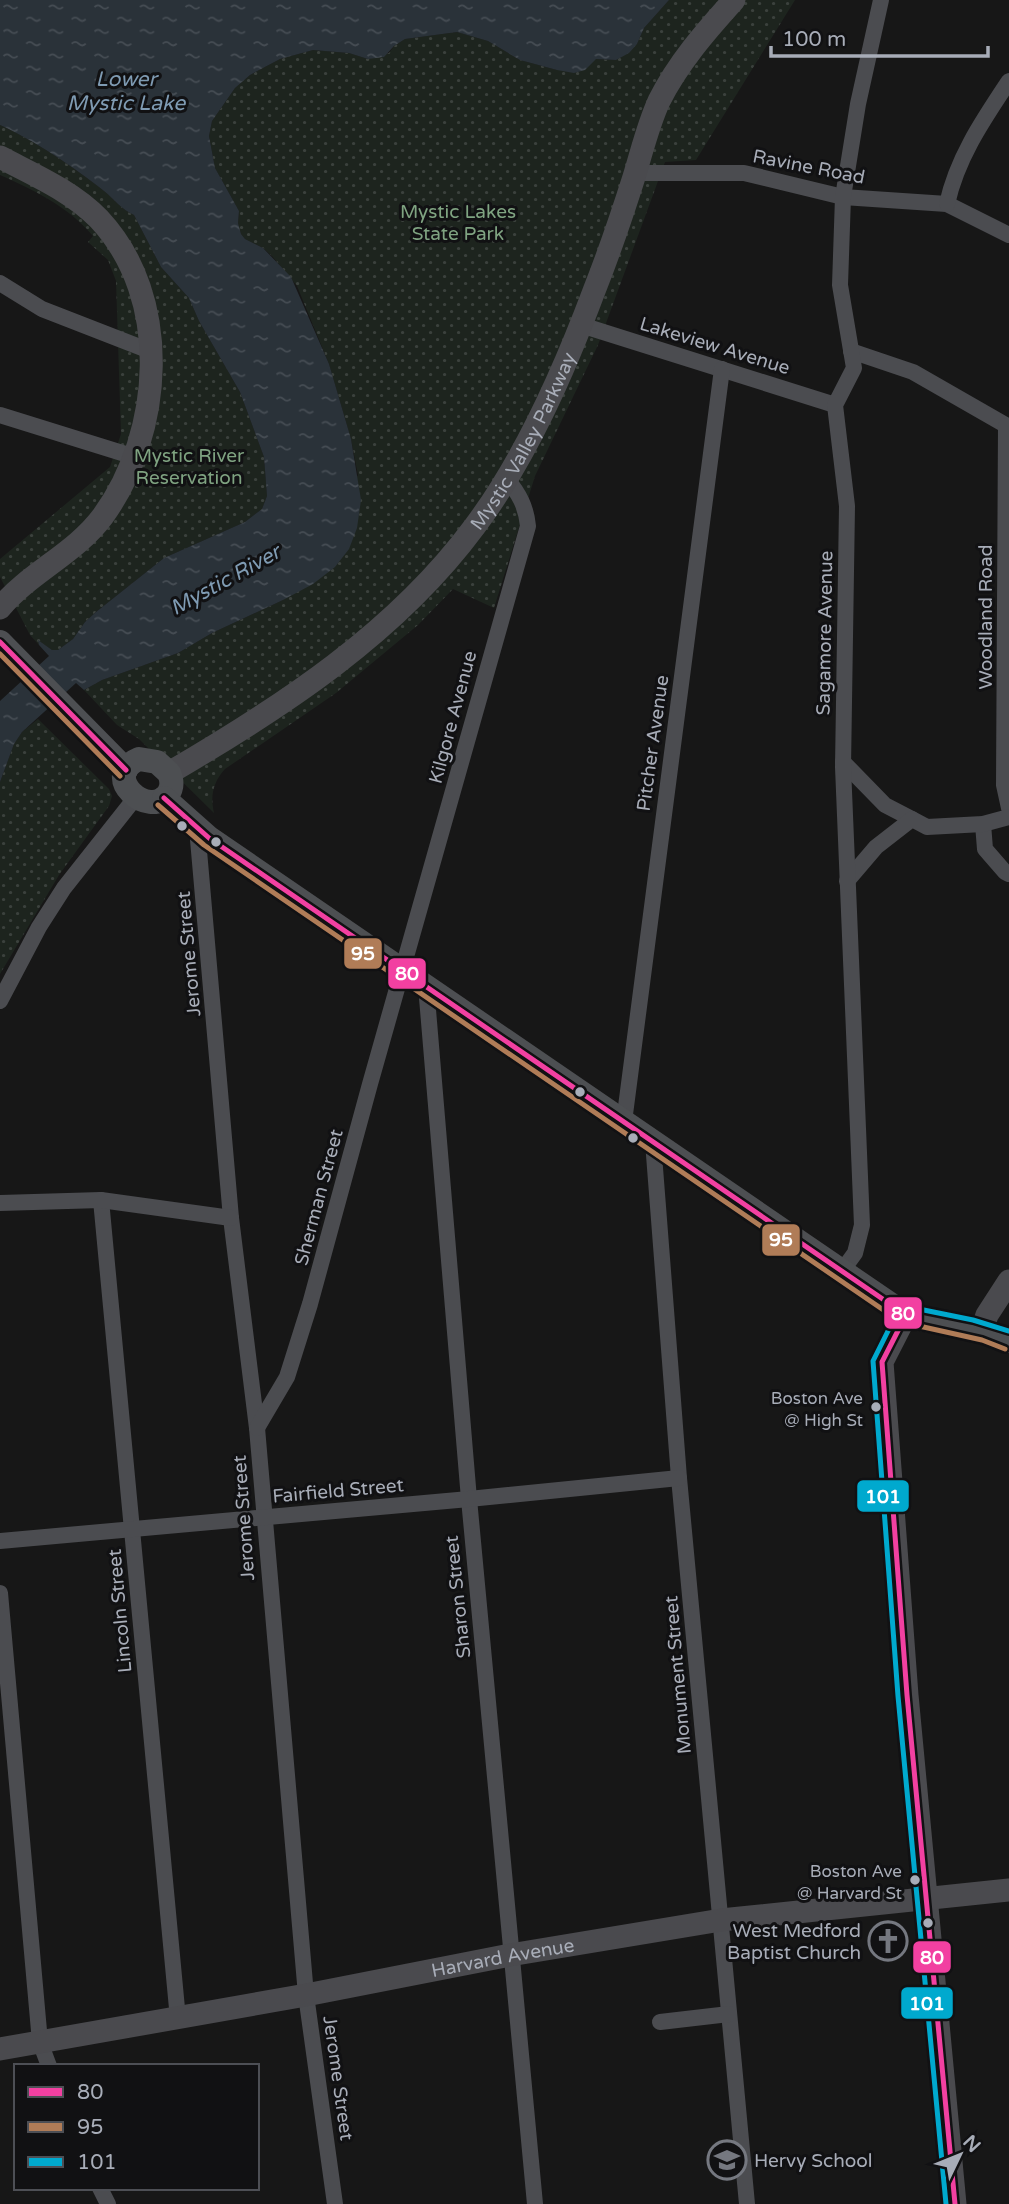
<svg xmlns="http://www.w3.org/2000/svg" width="1009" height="2204" font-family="'Varela Round',sans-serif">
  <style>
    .park { fill: url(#park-dots) }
    .water { fill: url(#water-ripples) }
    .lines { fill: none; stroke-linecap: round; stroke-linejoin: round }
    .street { stroke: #4b4c50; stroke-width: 16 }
    .secondary { stroke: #4a4a4e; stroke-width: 23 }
    .primary { stroke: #4d4f52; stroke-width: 24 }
    .bus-1-casing { stroke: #111113; stroke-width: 10 }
    .bus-2-casing { stroke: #111113; stroke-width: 10 }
    .bus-3-casing { stroke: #111113; stroke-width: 10 }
    .bus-1 { stroke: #f240a1; stroke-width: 5 }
    .bus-2 { stroke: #b07c57; stroke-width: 5 }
    .bus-3 { stroke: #00a9ce; stroke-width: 5 }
    .bus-dot { fill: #a8adb8; stroke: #111113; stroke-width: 2.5 }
    .labels { text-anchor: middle; stroke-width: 6; stroke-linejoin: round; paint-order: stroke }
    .bus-label { font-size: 17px; fill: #a8adb8; stroke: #111113; text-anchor: end }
    .street-label { font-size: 19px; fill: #a8adb8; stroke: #111113 }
    .park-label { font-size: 19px; fill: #7fa381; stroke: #111113 }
    .poi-label { font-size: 19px; fill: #a8adb8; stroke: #111113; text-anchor: end }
    .water-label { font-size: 21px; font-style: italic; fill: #7f9bb3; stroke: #111113 }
    .line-badge { stroke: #111113; stroke-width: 2.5 }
    .badge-label { font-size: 19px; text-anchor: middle; font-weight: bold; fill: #fff }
  </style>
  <defs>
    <pattern id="park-dots" width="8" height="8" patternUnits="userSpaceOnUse" patternTransform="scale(1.75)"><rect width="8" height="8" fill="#1d241e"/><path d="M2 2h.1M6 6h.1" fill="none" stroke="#3b413d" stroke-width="1.8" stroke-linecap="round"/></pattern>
    <pattern id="water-ripples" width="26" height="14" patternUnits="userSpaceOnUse" patternTransform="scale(1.75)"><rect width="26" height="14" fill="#2a3239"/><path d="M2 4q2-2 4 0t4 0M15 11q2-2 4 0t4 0" fill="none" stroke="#464d54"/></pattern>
  </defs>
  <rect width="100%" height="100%" fill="#171717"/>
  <g class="park">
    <path d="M669 0H795L696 160 665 162 598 345 535 476 494 608 453 589 418 625 336 693 225 769C213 782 210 796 214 813L139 739 117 725 84 690 102 680 178 653 212 633 283 600 358 475 351 439 329 364 297 286 272 256 263 248 245 239 241 234 238 223 239 211 215 168 209 136 212 121 235 88 250 75 280 59 313 50 349 53 368 59 389 53 394 46 405 39 457 32 488 41 520 60 557 70 596 59 616 60 637 44 644 28Z"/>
    <path d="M0 125C32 139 77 169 104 191 114 199 122 210 134 215L161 267 189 298 199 321 240 392 264 457 267 496 262 509 245 522 164 558 96 612 85 622 73 639 58 650H52L39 641V645L30 635 0 577V559L110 467 121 434 116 281 108 260 88 242 93 236C69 207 34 190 0 175Z"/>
    <path d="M38 719 109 789 112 796 109 806 59 875 0 974V782L14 744 22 732Z"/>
  </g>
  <path class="water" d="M0 0H669L644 28 637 44 629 53 616 60 596 59 585 70 574 73 557 70 520 60 488 41 457 32 405 39 394 46 384 57 368 59 349 53 313 50 280 59 250 75 235 88 212 121 209 136 215 168 239 211 238 223 241 234 245 239 263 248 291 277 329 364 351 439 361 500 357 528 349 549 335 567 313 584 283 600 212 633 178 653 102 680 84 690 76 683 22 732 14 744 0 782V701L49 656 39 645 38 640 52 650H58L73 639 85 622 96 612 164 558 245 522 262 509 267 496 264 457 240 392 199 321 189 298 161 267 134 215C122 210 114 199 104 191 77 169 32 139 0 125Z"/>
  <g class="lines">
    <g class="street">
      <path d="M635 173H744L843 197 947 204 1009 235"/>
      <path d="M947 204C957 158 983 120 1009 81"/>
      <path d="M0 283 42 309 150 351"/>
      <path d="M581 325 835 405"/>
      <path d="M851 351 913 372 1009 427"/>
      <path d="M0 415 135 457"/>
      <path d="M1006 426 1004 785 1009 808"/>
      <path d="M843 762 885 805 912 819"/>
      <path d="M983 824 985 849 1005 872 1009 874"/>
      <path d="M197 828 231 1218 257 1428 306 1995 335 2204"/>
      <path d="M847 881 876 847 912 819 927 827 983 824 1009 817"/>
      <path d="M426 986 469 1499 535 2204"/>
      <path d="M0 1001 39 927 64 888 136 797"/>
      <path d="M624 1122 722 369"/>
      <path d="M653 1142 679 1478 747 2204"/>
      <path d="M101 1200 178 2019"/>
      <path d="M0 1203 101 1200 231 1218"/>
      <path d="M842 1271 855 1253 862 1225 843 767 847 506 835 405 854 368 840 285 843 197 858 104 881 0"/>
      <path d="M257 1428 287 1377 310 1304 370 1084 528 526C526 506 519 494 507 479"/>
      <path d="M0 1541 469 1499 679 1478"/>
      <path d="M0 1593 40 2042 49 2066"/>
      <path d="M660 2022 729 2014"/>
      <path d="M100 2188 108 2204"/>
    </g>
    <g class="secondary">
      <path d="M0 157C34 175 72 191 99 219 173 298 163 433 103 516 75 554 30 572 0 608"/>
      <path id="s1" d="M169 773C282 707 396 633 475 526 526 458 564 371 594 291 609 253 622 215 634 177 642 151 648 125 659 101 678 63 706 31 734 0"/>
      <path d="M906 1315 882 1362 907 1695 955 2204"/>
      <path d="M982 1330 987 1315 1009 1281"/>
      <path id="s2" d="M0 2049 306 1995 510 1955 721 1920 1009 1890"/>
    </g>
    <g class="primary">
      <path d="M0 642 126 770"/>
      <path d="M139 759 157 762 169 773C172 780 173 787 168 794 149 820 99 776 139 759Z"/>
      <path d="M164 798 209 838 906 1315C940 1326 977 1324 1009 1341"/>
    </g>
    <g class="bus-1-casing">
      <g id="bus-1">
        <path d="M0 642 126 770"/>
        <path d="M164 798 209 838 906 1315 882 1362 907 1695 955 2204"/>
      </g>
    </g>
    <g class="bus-2-casing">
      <g id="bus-2">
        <path d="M0 654 120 776"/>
        <path d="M158 805 204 845 901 1322 982 1340 1005 1349"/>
      </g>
    </g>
    <g class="bus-3-casing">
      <path id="bus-3" d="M946 2204 898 1696 873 1361 898 1311 904 1306 973 1320 1009 1331"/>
    </g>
    <use href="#bus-1" class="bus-1"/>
    <use href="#bus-2" class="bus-2"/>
    <use href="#bus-3" class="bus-3"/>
  </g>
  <defs>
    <g id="church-ring" transform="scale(2.0125)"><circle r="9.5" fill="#111113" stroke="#757880" stroke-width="1.5"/><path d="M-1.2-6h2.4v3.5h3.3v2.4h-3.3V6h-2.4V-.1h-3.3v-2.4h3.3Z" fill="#757880"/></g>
    <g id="school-ring" transform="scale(2.0125)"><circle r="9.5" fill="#111113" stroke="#757880" stroke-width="1.5"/><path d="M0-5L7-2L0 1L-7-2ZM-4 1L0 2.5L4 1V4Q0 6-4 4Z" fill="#757880"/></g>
  </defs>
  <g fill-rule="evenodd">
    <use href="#church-ring" x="888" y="1941"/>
    <use href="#school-ring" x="727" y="2160"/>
  </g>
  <g class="bus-dot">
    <circle cx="182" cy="826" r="6"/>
    <circle cx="216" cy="842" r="6"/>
    <circle cx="580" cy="1092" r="6"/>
    <circle cx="633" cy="1138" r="6"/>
    <circle cx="876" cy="1407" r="6"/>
    <circle cx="915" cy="1880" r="6"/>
    <circle cx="928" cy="1923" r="6"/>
  </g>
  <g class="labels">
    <g class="bus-label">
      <text x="863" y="1404">Boston Ave<tspan x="863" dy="22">@ High St</tspan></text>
      <text x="902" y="1877">Boston Ave<tspan x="902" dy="22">@ Harvard St</tspan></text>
    </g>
    <g class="street-label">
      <text transform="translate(809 166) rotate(11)" y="7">Ravine Road</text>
      <text transform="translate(715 345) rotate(17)" y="7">Lakeview Avenue</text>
      <text dy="7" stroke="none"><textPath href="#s1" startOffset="494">Mystic Valley Parkway</textPath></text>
      <text transform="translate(985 617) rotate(-90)" y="7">Woodland Road</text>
      <text transform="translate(824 633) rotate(-89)" y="7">Sagamore Avenue</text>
      <text transform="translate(452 717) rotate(-75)" y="7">Kilgore Avenue</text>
      <text transform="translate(652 743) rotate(-82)" y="7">Pitcher Avenue</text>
      <text transform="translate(188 954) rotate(-95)" y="7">Jerome Street</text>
      <text transform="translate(318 1197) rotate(-75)" y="7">Sherman Street</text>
      <text transform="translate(338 1490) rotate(-5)" y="7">Fairfield Street</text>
      <text transform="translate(243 1518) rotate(-94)" y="7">Jerome Street</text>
      <text transform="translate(457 1597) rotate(-96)" y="7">Sharon Street</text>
      <text transform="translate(119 1611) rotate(-95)" y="7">Lincoln Street</text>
      <text transform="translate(677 1675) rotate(-95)" y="7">Monument Street</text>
      <text dy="7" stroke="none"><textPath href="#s2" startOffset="511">Harvard Avenue</textPath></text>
      <text transform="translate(339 2078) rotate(82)" y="7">Jerome Street</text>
    </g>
    <g class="park-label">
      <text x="458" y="218">Mystic Lakes<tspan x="458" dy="22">State Park</tspan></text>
      <text x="189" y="462">Mystic River<tspan x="189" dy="22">Reservation</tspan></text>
    </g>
    <g class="poi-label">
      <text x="861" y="1937">West Medford<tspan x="861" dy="22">Baptist Church</tspan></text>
      <text x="754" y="2167" text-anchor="start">Hervy School</text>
    </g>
    <g class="water-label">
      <text x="126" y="86">Lower<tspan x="126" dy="24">Mystic Lake</tspan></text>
      <text transform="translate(225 580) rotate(-29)" y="7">Mystic River</text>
    </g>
  </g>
  <g class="line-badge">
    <rect x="343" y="937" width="40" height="33" rx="7" fill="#b07c57"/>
    <rect x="387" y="957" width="40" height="33" rx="7" fill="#f240a1"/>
    <rect x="761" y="1223" width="40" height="34" rx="7" fill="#b07c57"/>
    <rect x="883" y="1296" width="40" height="34" rx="7" fill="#f240a1"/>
    <rect x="856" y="1479" width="54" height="34" rx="7" fill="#00a9ce"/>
    <rect x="912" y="1940" width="40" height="34" rx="7" fill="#f240a1"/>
    <rect x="900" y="1986" width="54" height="34" rx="7" fill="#00a9ce"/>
  </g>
  <g class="badge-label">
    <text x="363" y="960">95</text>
    <text x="407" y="980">80</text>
    <text x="781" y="1246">95</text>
    <text x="903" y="1320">80</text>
    <text x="883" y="1503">101</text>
    <text x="932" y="1964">80</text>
    <text x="927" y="2010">101</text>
  </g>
  <rect x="14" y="2064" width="245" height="126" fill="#111113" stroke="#4d4f55" stroke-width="2"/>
  <rect x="28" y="2087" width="35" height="10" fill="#f240a1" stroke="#4d4f55" stroke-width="2"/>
  <text x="77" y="2099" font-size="21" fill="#a8adb8">80</text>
  <rect x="28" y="2122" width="35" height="10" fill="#b07c57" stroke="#4d4f55" stroke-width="2"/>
  <text x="77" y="2134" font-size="21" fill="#a8adb8">95</text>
  <rect x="28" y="2157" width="35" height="10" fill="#00a9ce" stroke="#4d4f55" stroke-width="2"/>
  <text x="77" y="2169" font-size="21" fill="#a8adb8">101</text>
  <g transform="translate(960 2155) rotate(47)" stroke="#111113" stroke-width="5" paint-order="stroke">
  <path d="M0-5L12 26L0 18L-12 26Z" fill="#a8adb8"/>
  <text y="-10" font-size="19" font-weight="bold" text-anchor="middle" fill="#a8adb8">N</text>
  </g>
  <path d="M771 46v10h217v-10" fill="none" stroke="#a8adb8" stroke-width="3.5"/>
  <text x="782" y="46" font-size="21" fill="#a8adb8" stroke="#111113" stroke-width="5" paint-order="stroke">100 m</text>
</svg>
